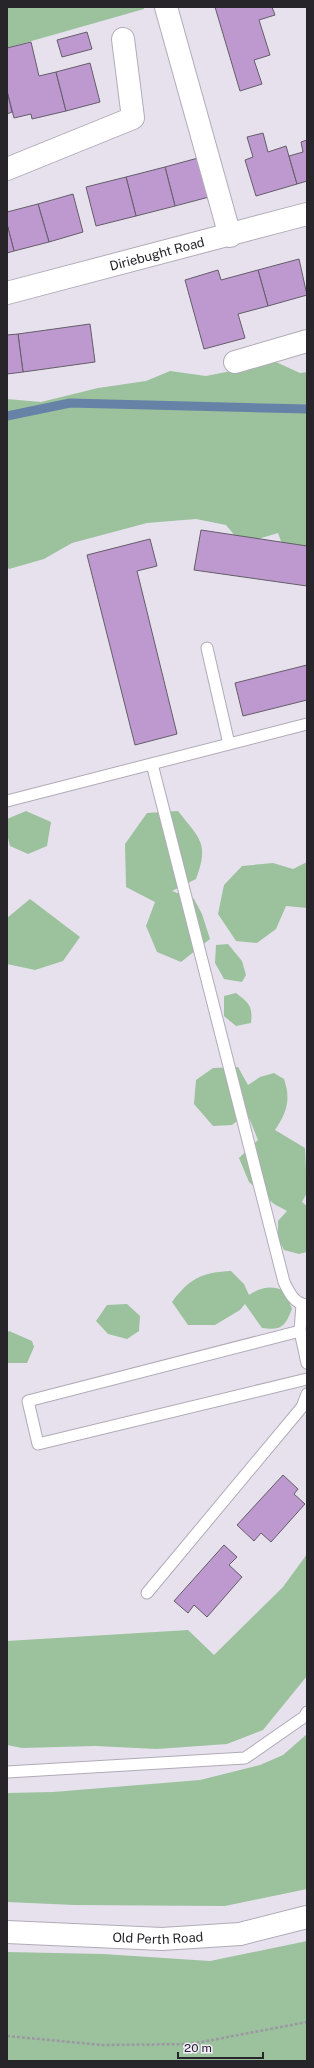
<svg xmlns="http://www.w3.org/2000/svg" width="314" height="2068" font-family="'Public Sans',sans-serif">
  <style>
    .green { fill: #9bc29d }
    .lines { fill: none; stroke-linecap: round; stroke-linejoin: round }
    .stream { stroke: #6683a7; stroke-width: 9 }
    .building { fill: #bd99cf; stroke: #645d68 }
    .service-casing { stroke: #b0abb7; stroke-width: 13 }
    .minor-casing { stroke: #b0abb7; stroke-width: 24 }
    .secondary-casing { stroke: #b0abb7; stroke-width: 24 }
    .path { stroke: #9c98a2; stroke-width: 2.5; stroke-dasharray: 3 2; stroke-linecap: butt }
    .service { stroke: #fff; stroke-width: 11 }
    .minor { stroke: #fff; stroke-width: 22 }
    .secondary { stroke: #fff; stroke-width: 22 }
    .labels { text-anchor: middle; stroke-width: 3; stroke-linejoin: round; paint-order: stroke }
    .street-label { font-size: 13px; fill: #27252a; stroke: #f4eefc }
  </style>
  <rect width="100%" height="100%" fill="#e7e1ee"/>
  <g class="green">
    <path d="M7 7H144V9L7 48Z"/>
    <path d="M276 362 300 373 307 372V552L286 555 278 533 242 544 226 525 196 519 147 523 72 543 44 559 9 569 7 567V399L41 402 98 388 146 381 170 371 206 376Z"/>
    <path d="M26 811 51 822 47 846 28 854 10 846 7 834V819Z"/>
    <path d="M178 811C199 838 210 843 196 879L172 891 194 899 202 914 210 939 181 962 157 952 146 926 155 902 126 887 125 844 147 813Z"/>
    <path d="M307 862V908L286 906 276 929 257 943 236 941 218 914 224 885 242 866 273 863 293 869Z"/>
    <path d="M30 899 80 937 63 961 35 970 7 964V918Z"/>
    <path d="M228 944 242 961 246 975 242 982 224 979 215 963 216 945Z"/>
    <path d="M236 993C249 1003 253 1006 251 1023L236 1026 224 1016V996Z"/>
    <path d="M238 1067 248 1085 260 1077 274 1073 284 1079C291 1099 287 1113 275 1130L305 1148 307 1193 302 1202 307 1206V1252L299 1254 284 1250 278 1239V1221L287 1211 274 1204 249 1182 239 1158 258 1140 247 1113 232 1125 213 1126 194 1104 196 1080 213 1068Z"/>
    <path d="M231 1271 244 1284 249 1295C261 1287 271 1285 285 1291L292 1309C285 1326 282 1331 262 1328L245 1304 240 1310 215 1325H188L172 1302C189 1279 202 1272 231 1271Z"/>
    <path d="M127 1304 140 1316 139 1331 127 1339 108 1334 96 1321 107 1305Z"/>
    <path d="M9 1331 32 1341 34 1347 27 1363H7V1333Z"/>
    <path d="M307 1554V1676L263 1730 227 1744 157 1749 95 1746 22 1748 7 1745V1641L188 1630 214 1655 283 1587Z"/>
    <path d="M307 1734V1889L225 1906 74 1905 7 1902V1793L53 1792 200 1780 260 1765 283 1755Z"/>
    <path d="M307 1941V2061H7V1952L103 1954 210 1961Z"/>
  </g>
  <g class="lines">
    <path class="stream" d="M7 416 70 403 307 409"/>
  </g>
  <g class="building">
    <path d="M215 7H272L275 15 259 20 270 55 254 60 262 84 240 91Z"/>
    <path d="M87 32 92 49 62 57 57 40Z"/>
    <path d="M31 42 39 76 56 72 66 111 32 119 31 114 14 118 7 91V48Z"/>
    <path d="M90 63 100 102 66 111 56 72Z"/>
    <path d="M7 91 12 112 7 114Z"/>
    <path d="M263 133 268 152 286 146 297 184 256 196 245 160 253 157 247 137Z"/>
    <path d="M307 140V181L297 184 289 156 303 152 301 142Z"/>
    <path d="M198 158 209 197 175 206 165 167Z"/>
    <path d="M165 167 175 206 136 216 126 177Z"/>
    <path d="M126 177 136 216 96 226 86 187Z"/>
    <path d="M73 194 83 232 49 242 38 204Z"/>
    <path d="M38 204 49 242 14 251 7 224V212Z"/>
    <path d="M7 224 14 251 7 253Z"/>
    <path d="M299 259 307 295 268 306 258 270Z"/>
    <path d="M218 270 221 280 258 270 268 306 238 314 245 338 204 349 185 280Z"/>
    <path d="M90 324 95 362 23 372 18 334Z"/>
    <path d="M18 334 23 372 7 374V335Z"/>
    <path d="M201 530 307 546V586L194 570Z"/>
    <path d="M150 539 157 566 137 571 177 734 135 745 87 555Z"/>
    <path d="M307 665V700L243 716 235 683Z"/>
    <path d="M283 1475 298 1489 294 1494 305 1504 271 1542 261 1533 254 1541 237 1525Z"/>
    <path d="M224 1545 237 1557 229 1565 242 1577 207 1617 194 1605 188 1613 174 1601Z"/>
  </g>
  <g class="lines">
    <g class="service-casing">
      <g id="service">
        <path d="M207 648 229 744"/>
        <path d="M152 764 284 1282C289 1292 294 1304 307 1305"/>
        <path d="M7 801 307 724"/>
        <path d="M302 1305 300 1331 307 1363"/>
        <path d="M300 1331 28 1401 38 1444 307 1379"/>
        <path d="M147 1593 302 1407 307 1394"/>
        <path d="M7 1772 245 1758 304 1717 307 1712"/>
      </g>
    </g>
    <g class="minor-casing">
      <g id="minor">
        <path d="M166 7 230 236"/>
        <path d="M7 169 133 118 123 39"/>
        <path id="s1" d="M7 293 307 214"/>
        <path d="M235 362 307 341"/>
      </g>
    </g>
    <g class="secondary-casing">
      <g id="secondary">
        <path id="s2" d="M7 1932 162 1939 240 1934 307 1917"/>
      </g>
    </g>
    <path class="path" d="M7 2036 102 2045 191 2044 307 2022"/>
    <use href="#service" class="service"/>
    <use href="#minor" class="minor"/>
    <use href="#secondary" class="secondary"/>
  </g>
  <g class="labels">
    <g class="street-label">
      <text dy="5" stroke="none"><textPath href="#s1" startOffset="155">Diriebught Road</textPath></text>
      <text dy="5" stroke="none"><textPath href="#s2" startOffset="151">Old Perth Road</textPath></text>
    </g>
  </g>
  <rect width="314" height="2068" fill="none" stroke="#27252a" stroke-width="16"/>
  <path d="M178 2052v6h85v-6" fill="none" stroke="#27252a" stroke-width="2"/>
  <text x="184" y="2052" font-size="12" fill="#27252a" stroke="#f4eefc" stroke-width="3" paint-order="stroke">20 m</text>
</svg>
